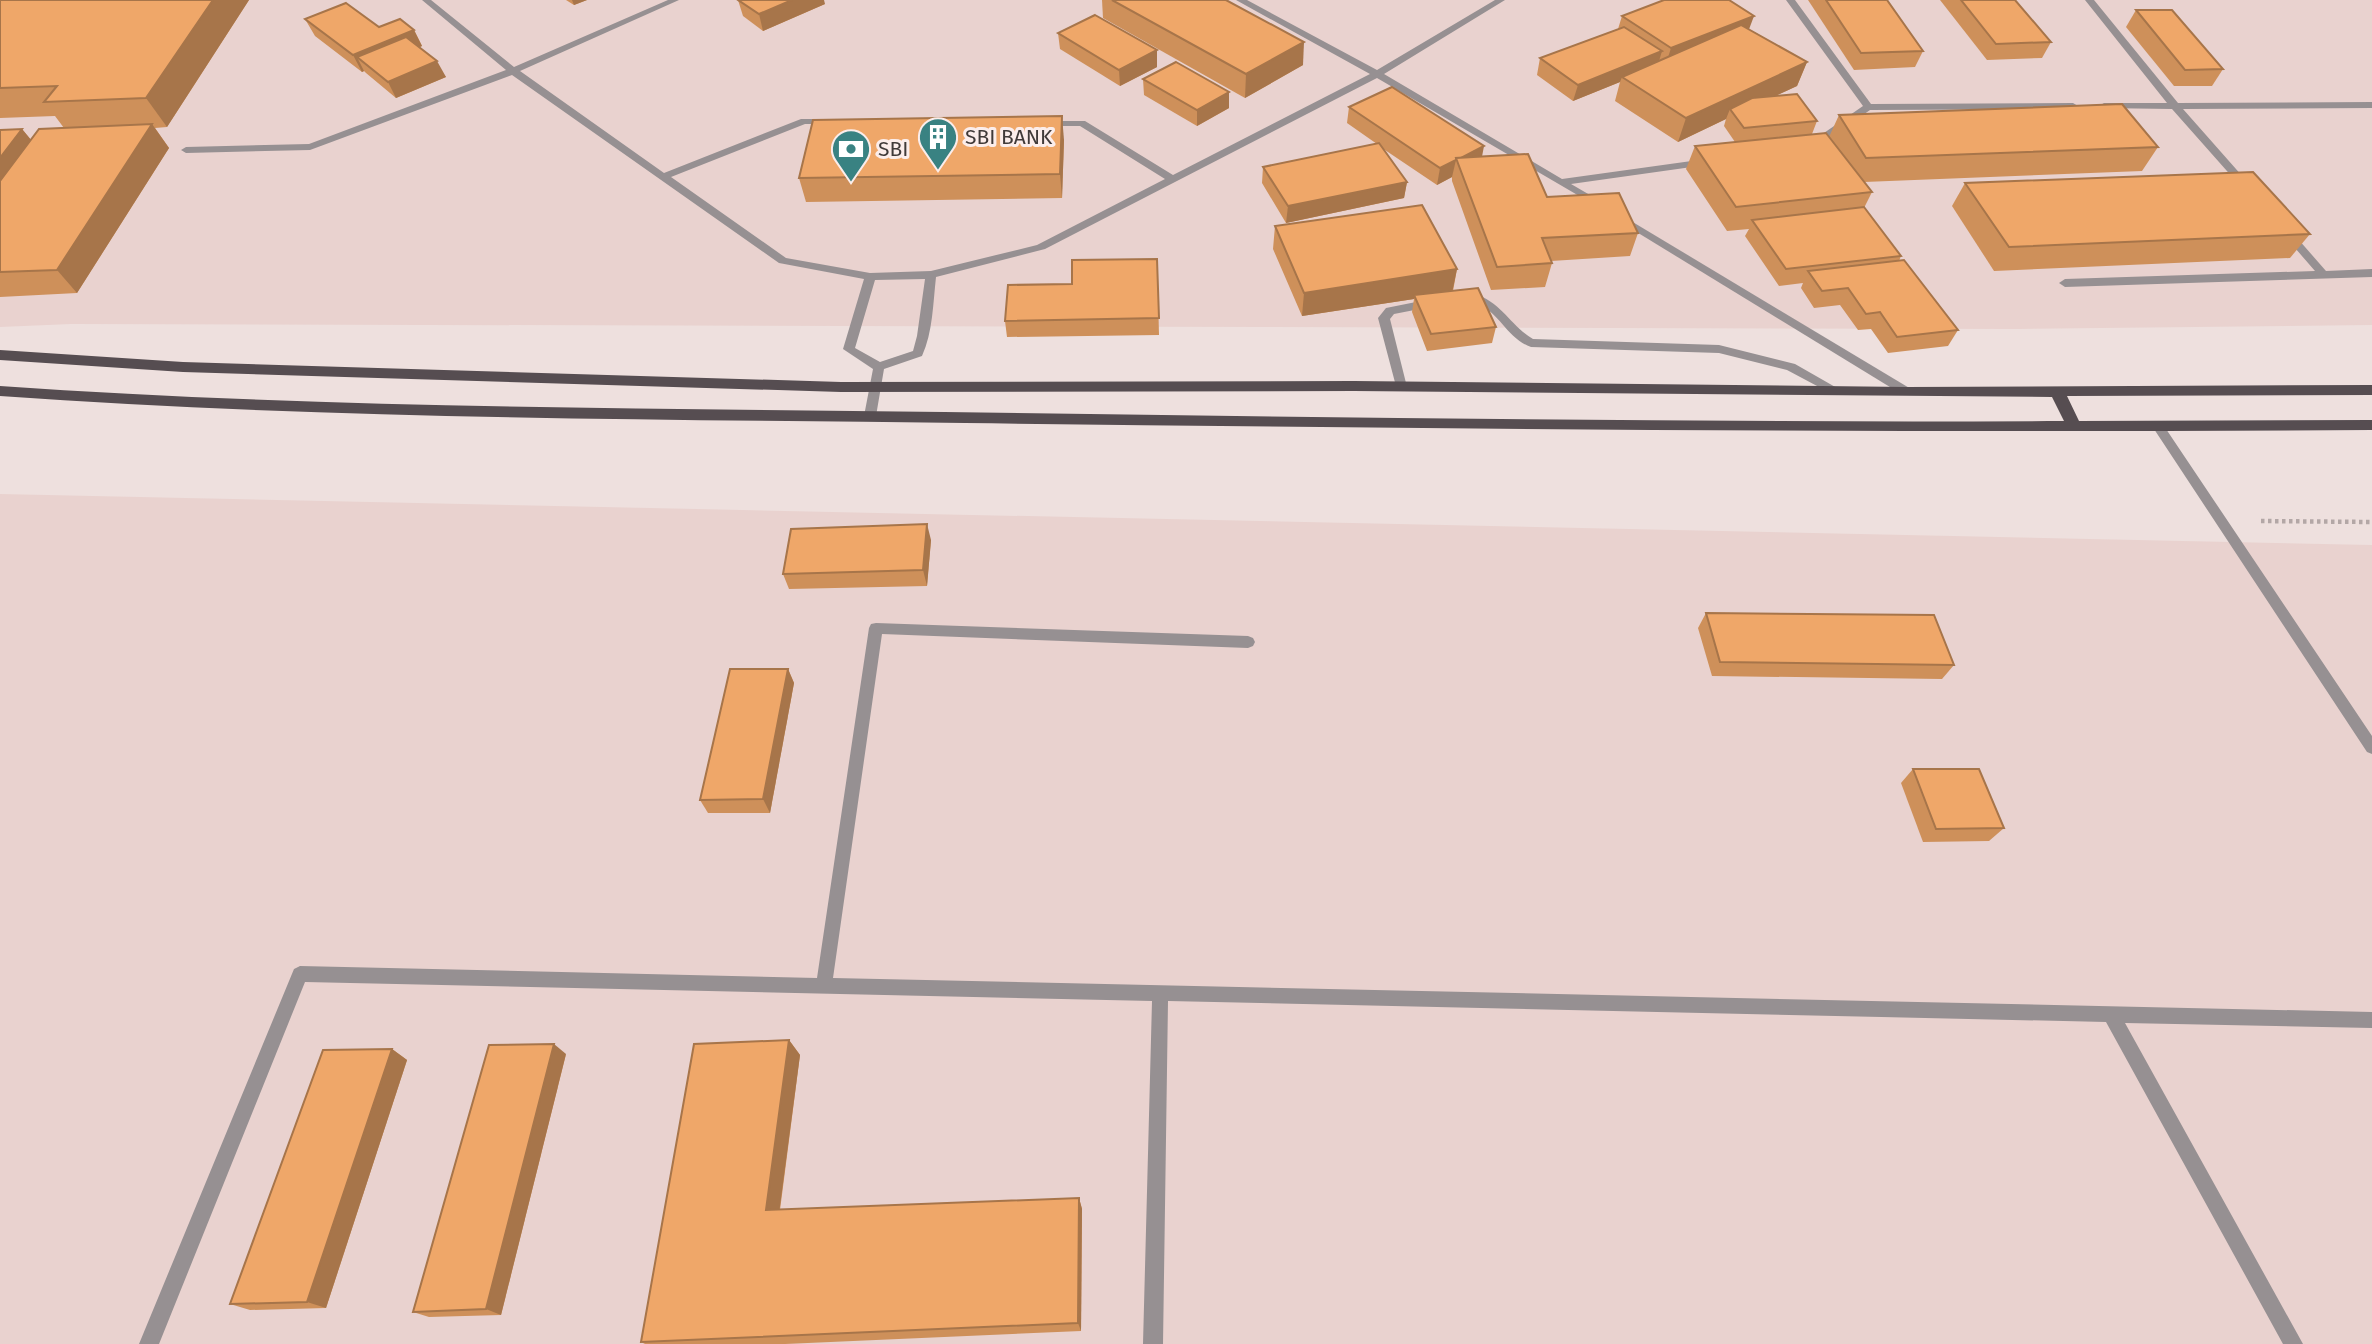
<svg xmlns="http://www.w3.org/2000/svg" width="2372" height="1344" font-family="'Fira Sans',sans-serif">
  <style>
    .built { fill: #e9d2cf }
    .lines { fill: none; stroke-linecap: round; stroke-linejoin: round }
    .path { stroke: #b3a7a6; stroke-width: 4.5; stroke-dasharray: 3.5 3.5; stroke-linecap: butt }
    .lane { fill: #969092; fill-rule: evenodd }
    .street { fill: #969092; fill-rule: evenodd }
    .primary { fill: #564d51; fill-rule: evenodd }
    .wall { fill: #ce905a }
    .shaded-wall { fill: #a7754a }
    .building { fill: #efa769; stroke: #a7754a; stroke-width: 2 }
    .labels { text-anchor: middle; stroke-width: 6; stroke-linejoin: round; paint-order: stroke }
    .far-poi-label { font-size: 21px; fill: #403a39; stroke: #fbedeb; text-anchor: start }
  </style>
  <rect width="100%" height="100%" fill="#eee0de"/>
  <g class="built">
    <path d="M0 0H2372V325L2019 329 71 324 0 327Z"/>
    <path d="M0 494 2372 545V1344H0Z"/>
  </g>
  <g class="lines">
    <path class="path" d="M2261 521 2372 522"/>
    <g class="lane">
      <path d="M422 0H431L514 67 668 0H679L520 71 664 173 801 119H833V123L830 124H805L671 177 786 258 870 273 931 271 1037 245 1165 179 1080 126H1043L1038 123 1040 121H1085L1173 175 1370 74 1236 0H1247L1377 70 1495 0H1505L1384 74 1562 179 1706 159 1711 162 1706 165 1571 184 1602 202 1603 204 1598 207 1377 78 1045 249 936 277C933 303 933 332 922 356L884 369 876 416 870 420 864 416 873 369 843 349 864 279 779 263 512 75 310 150 186 153 181 150 186 147 309 144 506 70ZM925 279 917 336 913 351 880 362 855 348 875 280Z"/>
      <path d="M1786 0H1795L1871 104 2073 103 2078 106 2073 109 1870 110 1816 148H1808V144L1863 106Z"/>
      <path d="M2085 0H2094L2178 103 2372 102V108L2183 109 2251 186 2250 188H2242L2172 109 2101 108 2099 106 2104 103H2167Z"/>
      <path d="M1621 215 1911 389V395H1903L1617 220 1616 218Z"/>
      <path d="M2287 230 2291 231 2326 271 2372 269V277L2065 287 2059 283 2065 279 2315 271 2282 233Z"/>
      <path d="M1475 294C1501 302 1511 326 1533 339L1719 345 1795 364 1844 392 1842 395H1834L1787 370 1719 353 1531 347C1508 339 1500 314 1479 304 1472 300 1465 303 1458 298L1464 294Z"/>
      <path d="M1431 299 1437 303 1435 306 1394 314 1390 319 1407 387 1405 390H1397L1378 318 1386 308Z"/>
      <path d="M2158 422 2162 423 2372 736V754L2367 752 2154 429 2152 426Z"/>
    </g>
    <path class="street" d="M876 623 1248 636 1253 638 1255 642 1253 646 1248 648 882 634 833 978 2372 1012V1028L2125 1023 2303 1344H2283L2106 1022 1168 1001 1163 1344H1143L1152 1001 305 982 159 1344H139L294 969 300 966 817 978 869 628 871 624Z"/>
    <path class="primary" d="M0 350 183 362 841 382 1354 381 1907 387 2372 385V395L2067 396 2079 421 2372 420V430C1903 433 1434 429 965 423 643 419 321 419 0 396V386C314 408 629 408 944 412 1317 417 1691 423 2064 421L2052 397 1354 391 841 392 183 372 0 360Z"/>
  </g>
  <g class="wall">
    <path d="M0 0H249L167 127 155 128 169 148 77 293 0 297V130L22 129 31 140 64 128 55 116 0 118Z"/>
    <path d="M566 0H587L574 5Z"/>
    <path d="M738 0 825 4 763 31 743 16Z"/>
    <path d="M1102 0H1226L1303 65 1245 98 1103 18Z"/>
    <path d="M1808 0H1887L1923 51 1915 67 1854 70Z"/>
    <path d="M1940 0H2015L2051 42 2042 58 1987 60Z"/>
    <path d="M2136 10 2223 69 2212 86H2174L2126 27Z"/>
    <path d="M1622 16 1749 29 1807 62 1797 86 1775 96 1817 121 1812 134 1829 137 1839 115 2158 147 2142 171 1864 182 1872 192 1864 208 1901 256 1899 261 1958 330 1948 346 1888 353 1871 329 1858 330 1840 305 1814 308 1801 288 1803 283 1779 286 1745 236 1749 229 1727 231 1686 169 1695 146 1735 142 1724 126 1726 119 1678 142 1615 101 1620 82 1573 101 1537 75 1540 58 1618 29Z"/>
    <path d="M305 19 379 27 414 30 422 46 420 47 446 77 396 98 366 73 364 71 362 72 315 36Z"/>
    <path d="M1058 33 1157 50V67L1120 86 1060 49Z"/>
    <path d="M1143 79 1229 108 1197 126 1144 95Z"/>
    <path d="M1349 107 1482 156 1547 197 1638 233 1630 256 1551 261 1552 263 1545 287 1491 290 1452 181V177L1437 185 1382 148 1407 182 1404 198 1286 223 1262 183 1263 167 1377 144 1347 123Z"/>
    <path d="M1064 140 1062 198 806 202 799 178Z"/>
    <path d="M1965 183 2310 234 2290 258 1994 271 1952 206Z"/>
    <path d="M1275 226 1457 269 1453 291 1496 327 1492 343 1427 351 1412 312 1414 299 1302 316 1273 249Z"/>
    <path d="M1157 259 1159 335 1007 337 1005 321 1072 284Z"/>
    <path d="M931 540 927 586 789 589 783 574Z"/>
    <path d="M1706 613 1954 665 1942 679 1712 676 1698 628Z"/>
    <path d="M788 669 794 683 770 813H708L700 800Z"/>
    <path d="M1913 769 2004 828 1989 841 1923 842 1901 783Z"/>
    <path d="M789 1040 800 1055 780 1210 1079 1198 1082 1209 1081 1331 785 1344H645L641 1342Z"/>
    <path d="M392 1049 407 1060 326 1308 250 1310 230 1304Z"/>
    <path d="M566 1054 501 1315 429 1317 413 1312Z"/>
  </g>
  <g class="shaded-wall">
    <path d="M213 0H249L167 127 146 98Z"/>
    <path d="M572 0H587L574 5Z"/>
    <path d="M792 0H824L825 4 763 31 759 14Z"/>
    <path d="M1754 16 1748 32 1666 64 1671 48Z"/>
    <path d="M414 30 422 46 371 68 357 57 364 71 362 72 353 55Z"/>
    <path d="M1304 42 1303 65 1245 98 1246 74Z"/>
    <path d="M1157 50V67L1120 86 1119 70Z"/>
    <path d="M1662 51 1657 68 1622 77 1620 82 1573 101 1578 85Z"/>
    <path d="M437 61 446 77 396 98 388 82Z"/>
    <path d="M1807 62 1797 86 1734 115 1730 109 1726 119 1678 142 1686 118Z"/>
    <path d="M1229 92V108L1197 126V110Z"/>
    <path d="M1062 116 1064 140 1062 198 1060 174Z"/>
    <path d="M152 124 169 148 77 293 57 270Z"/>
    <path d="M22 129 41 152 0 209V158Z"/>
    <path d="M1484 146 1481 162 1457 160Z"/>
    <path d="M1456 160 1452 177 1437 185 1440 168Z"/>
    <path d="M1407 182 1404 198 1286 223 1288 206Z"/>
    <path d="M1457 269 1452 293 1414 295V299L1302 316 1304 293Z"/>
    <path d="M927 524 931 540 927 586 923 570Z"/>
    <path d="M788 669 794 683 770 813 763 799Z"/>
    <path d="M789 1040 800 1055 778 1221 766 1210Z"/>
    <path d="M554 1044 566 1054 501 1315 486 1309Z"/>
    <path d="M392 1049 407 1060 326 1308 307 1302Z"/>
    <path d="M1079 1198 1082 1209 1081 1331 1078 1323Z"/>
  </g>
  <g class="building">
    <path d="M0 0H213L146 98 44 102 57 86 0 88Z"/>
    <path d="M738 0H792L759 14Z"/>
    <path d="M1112 0H1226L1304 42 1246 74Z"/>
    <path d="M1664 0H1729L1754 16 1671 48 1622 16Z"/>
    <path d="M1826 0H1887L1923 51 1861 53Z"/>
    <path d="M1961 0H2015L2051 42 1996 44Z"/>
    <path d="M346 3 379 27 400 19 414 30 353 55 305 19Z"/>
    <path d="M2136 10H2172L2223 69 2185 70Z"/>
    <path d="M1095 15 1157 50 1119 70 1058 33Z"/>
    <path d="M1741 25 1807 62 1686 118 1622 77Z"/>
    <path d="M1624 27 1662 51 1578 85 1540 58Z"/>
    <path d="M406 37 437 61 388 82 357 57Z"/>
    <path d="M1176 62 1229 92 1197 110 1143 79Z"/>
    <path d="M1392 87 1484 146 1461 158H1456V160L1440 168 1349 107Z"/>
    <path d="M1797 94 1817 121 1744 128 1730 109 1752 98Z"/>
    <path d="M2122 104 2158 147 1866 158 1839 115Z"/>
    <path d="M1062 116 1060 174 799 178 813 120Z"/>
    <path d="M152 124 57 270 0 272V181L39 129Z"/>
    <path d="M22 129 0 158V130Z"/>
    <path d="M1826 133 1872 192 1736 207 1695 146Z"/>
    <path d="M1379 143 1407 182 1288 206 1263 167Z"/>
    <path d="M1528 154 1547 197 1619 193 1638 233 1542 238 1552 263 1497 267 1456 158Z"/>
    <path d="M2253 172 2310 234 2009 247 1965 183Z"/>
    <path d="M1422 205 1457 269 1304 293 1275 226Z"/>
    <path d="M1864 207 1901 256 1786 269 1752 220Z"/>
    <path d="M1157 259 1159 318 1005 321 1008 285 1072 284V260Z"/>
    <path d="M1904 260 1958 330 1897 337 1880 312 1866 314 1848 288 1822 291 1808 271Z"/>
    <path d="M1478 288 1496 327 1431 334 1414 295Z"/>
    <path d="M927 524 923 570 783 574 791 529Z"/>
    <path d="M1706 613 1934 615 1954 665 1720 662Z"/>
    <path d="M730 669H788L763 799 700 800Z"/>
    <path d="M1913 769H1979L2004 828 1936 829Z"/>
    <path d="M789 1040 766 1210 1079 1198 1078 1323 641 1342 694 1044Z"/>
    <path d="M554 1044 486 1309 413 1312 489 1045Z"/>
    <path d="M392 1049 307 1302 230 1304 323 1050Z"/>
  </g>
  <defs>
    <g id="building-pin" transform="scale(2.0125)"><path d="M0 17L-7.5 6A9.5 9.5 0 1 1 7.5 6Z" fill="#398282" stroke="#fbedeb"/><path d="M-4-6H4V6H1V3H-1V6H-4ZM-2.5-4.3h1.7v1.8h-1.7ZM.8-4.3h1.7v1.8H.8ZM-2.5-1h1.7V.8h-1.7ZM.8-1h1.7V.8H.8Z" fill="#fff"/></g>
    <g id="bank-pin" transform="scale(2.0125)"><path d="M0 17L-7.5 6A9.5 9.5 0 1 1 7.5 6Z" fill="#398282" stroke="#fbedeb"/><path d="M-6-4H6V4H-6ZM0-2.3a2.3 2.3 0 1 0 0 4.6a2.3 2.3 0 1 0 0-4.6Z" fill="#fff"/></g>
  </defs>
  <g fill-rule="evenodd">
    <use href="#building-pin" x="938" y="137"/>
    <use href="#bank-pin" x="851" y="149"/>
  </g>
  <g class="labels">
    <g class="far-poi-label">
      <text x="965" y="144">SBI BANK</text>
      <text x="878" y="156">SBI</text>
    </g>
  </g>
</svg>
